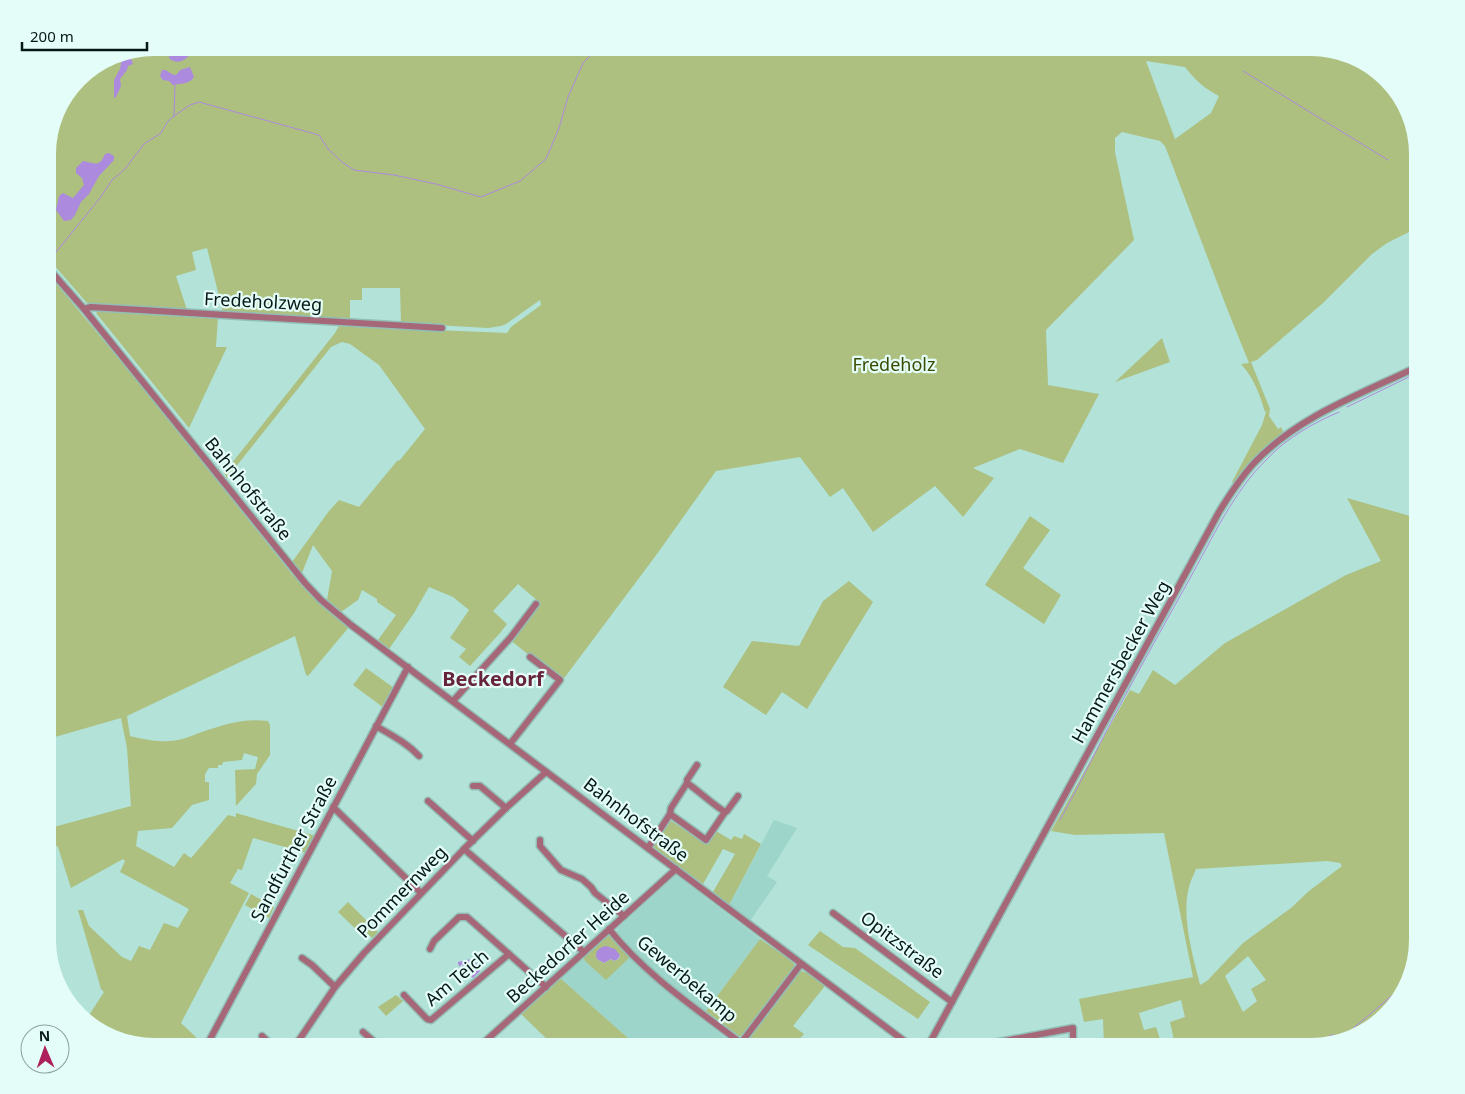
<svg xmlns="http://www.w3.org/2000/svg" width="1465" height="1094" font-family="'Noto Sans',sans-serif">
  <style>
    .built { fill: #9dd5ca }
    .green { fill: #adc080; fill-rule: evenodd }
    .water { fill: #ac8ade }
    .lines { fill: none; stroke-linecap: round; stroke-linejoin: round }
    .stream { stroke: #ac8ade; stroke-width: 1 }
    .minor-casing { stroke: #93beb5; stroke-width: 9 }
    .minor { stroke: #a66779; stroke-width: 6 }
    .labels { text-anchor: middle; stroke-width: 4.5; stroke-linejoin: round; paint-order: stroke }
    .street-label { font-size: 18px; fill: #061916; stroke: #e5fdf8 }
    .park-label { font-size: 18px; fill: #3b4a00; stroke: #e5fdf8 }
    .quarter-label { font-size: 20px; font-weight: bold; fill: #67243b; stroke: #e5fdf8 }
  </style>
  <rect width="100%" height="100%" fill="#b2e2d8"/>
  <g class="built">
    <path d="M774 820 797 828 767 876 777 882 750 921 729 905Z"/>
    <path d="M676 875 760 939 706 1011 697 1015 735 1046H637L560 978 584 956V959L586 962 606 979 635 951 617 932 618 928Z"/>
  </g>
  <g class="green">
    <path d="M154 48H1311L1376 70 1407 107 1417 154V228L1387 243 1372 254 1323 303 1257 360 1251 362 1270 409 1269 416 1278 429 1281 427 1283 431 1282 435 1251 461 1234 483 1232 482 1262 425 1266 412 1269 410 1265 412C1260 395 1254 378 1241 364L1249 363 1228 311 1165 146 1160 141 1122 132 1115 138V152L1134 240 1046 330 1048 385 1099 394 1063 463 1020 449 973 468 994 478 963 517 935 486 873 532 843 488 830 497 800 457 716 471 657 554 562 681 510 640 539 602 518 584 493 611 507 624 500 633 470 666 459 657 466 649 450 638 469 610 453 597 429 587 414 613 389 649 378 640 396 615 377 602V599L362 590 358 600 341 612 327 600 332 571 313 545 302 573 292 562 329 511 339 500 359 507 397 461 400 460 425 429 379 365 350 344 342 342 331 347 227 478 224 473 335 333 339 326 507 333 511 327 541 305 540 300 506 324 501 326 488 328 401 323 400 288H362V300H350V320L223 312 207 248 192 252 196 270 176 276 187 310 87 303 53 264 48 262V147L59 107 84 74 114 56ZM1146 61 1185 67C1195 80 1205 89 1219 96L1211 113 1175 139Z"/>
    <path d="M48 274 136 379 291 573 315 599 349 627 308 676 306 675 295 636 127 716 130 736C143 739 155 742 169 741 179 741 189 737 199 733 223 725 242 718 268 721L270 725V755L257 774 256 784 236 806 235 770 255 769 258 757 244 753 242 760 223 762 222 765H218V768H209L205 774V782H209V800L192 805 172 828 138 831 136 846 174 867 184 853 191 858 228 815 236 817V813L316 836 306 853 253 838 242 870 238 869 230 883 249 893 181 1023 199 1040 195 1043 171 1046H154L89 1024 86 1020 104 992 101 989 78 910H83L89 926 122 957 131 961 139 946 150 950 164 923 178 928 189 909 120 872 125 861 123 859 71 888 58 847 55 845 50 828 131 806 127 748 121 718 48 739Z"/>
    <path d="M100 310 218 317 216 347H227L189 428 96 313Z"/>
    <path d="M1162 338 1170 362 1115 382Z"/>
    <path d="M1347 498 1417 518V940L1395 1005 1358 1036 1311 1046H1104L1103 1019 1084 1022 1079 999 1193 977 1164 833 1075 835 1051 831 1130 690 1139 694 1153 670 1175 685 1225 643 1346 575 1381 561ZM1327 861 1340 863 1342 866 1309 891 1291 908 1243 943 1207 981 1200 985C1193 956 1181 917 1189 887 1190 881 1194 875 1196 869ZM1248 956 1266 980 1251 989 1257 1001 1243 1012 1225 976ZM1181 1000 1185 1017 1170 1022 1174 1040 1161 1042 1156 1027 1144 1030 1139 1013Z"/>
    <path d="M1030 516 1050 530 1023 568 1061 595 1044 624 985 585Z"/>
    <path d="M849 581 873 602 807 709 782 692 766 715 723 687 752 641 799 646 823 601Z"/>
    <path d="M366 668 394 688 384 708 353 685Z"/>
    <path d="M671 821 707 844 716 831 731 840 734 836 742 839 744 834 761 844 729 905 713 892 735 854 723 849 703 884 651 847Z"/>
    <path d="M251 894 274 907 269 918 245 905Z"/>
    <path d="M348 902 378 932 372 938 368 934 365 938 338 912Z"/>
    <path d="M820 931 843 947 855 948 930 1002 918 1019 808 945Z"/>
    <path d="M608 935 612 937 630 957 606 980 586 962 584 959V956L606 936ZM610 947 620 955 619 959 614 961 611 959 604 963 597 959Z"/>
    <path d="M760 939 792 961 794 964V968L746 1030 744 1035 739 1036 706 1011Z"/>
    <path d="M801 971 808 973 825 986 793 1026 804 1034 793 1046H743Z"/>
    <path d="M560 978 637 1046H554L521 1014Z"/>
    <path d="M396 995 403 1001 386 1016 378 1007Z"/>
  </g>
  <g class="water">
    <path d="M170 48H194C190 58 178 67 169 58Z"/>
    <path d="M126 54 131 58 133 64 128 66 127 70 120 79 121 86 116 97 114 98V80L120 69 122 58Z"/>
    <path d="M190 67 194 77C189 85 181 83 173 85L169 81 163 80 160 76 162 70H165C171 72 175 80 180 70Z"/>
    <path d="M109 153 114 156V160L99 176 89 194 81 202 75 215 71 220 64 221 56 210 59 196 63 193 73 198 84 185 82 178 76 173V168L83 161C95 163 99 168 105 154Z"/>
    <path d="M606 946 615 949 620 955 618 959 614 961 611 959 604 963 597 959C594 952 599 947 606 946Z"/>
    <path d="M471 959 475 961 480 971 473 978 465 972 464 967 461 964 460 967 458 964V962Z"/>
  </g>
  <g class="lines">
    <g class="stream">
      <path d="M1243 71 1388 160"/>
      <path d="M174 116 175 85"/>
      <path d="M48 262 100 198 112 180 125 169 144 144 161 133 168 121 174 116 190 105 199 102 319 135 328 149 342 162 354 170 394 175 436 184 481 197 520 181 546 159 559 128 568 97 583 63 598 48"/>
      <path d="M1347 407 1417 373"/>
      <path d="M1060 820C1080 784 1098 746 1118 709 1141 666 1165 623 1189 580 1212 539 1233 492 1267 459 1287 438 1313 423 1339 412"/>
      <path d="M1319 1045 1331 1035 1344 1036 1401 988"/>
      <path d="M1290 1046 1300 1042 1309 1046"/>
    </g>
    <g class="minor-casing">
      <g id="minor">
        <path d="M48 268 84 309 305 583 321 600 351 625 911 1046"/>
        <path d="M84 309 91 307 442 328"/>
        <path d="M453 701 511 637 536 604"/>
        <path d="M376 726C391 735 407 743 419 756"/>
        <path d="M510 744 560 680 530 657"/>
        <path d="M687 783V780L697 765"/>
        <path d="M473 786H480L506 808"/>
        <path d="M428 801 473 841"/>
        <path d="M333 807 421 893"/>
        <path d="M725 812 727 811 738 796"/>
        <path d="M540 840V846L561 870 582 879 591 887 595 893 624 916"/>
        <path d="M648 848 670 814 706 840 725 812C711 803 700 792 687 783L671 808 670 814"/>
        <path d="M464 849 584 952"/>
        <path d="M833 913 952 1002"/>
        <path d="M609 929C645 974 695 1008 741 1043L801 964"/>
        <path d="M430 949 434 941 459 917H467L546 987"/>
        <path d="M302 958 312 965 335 987"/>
        <path d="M404 995 427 1019 431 1020 509 954"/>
        <path d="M363 1032 379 1046"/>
        <path d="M262 1036 273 1046"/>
        <path d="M207 1045 408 667"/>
        <path d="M194 1046 207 1045"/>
        <path d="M295 1046 335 987 364 953 464 849 506 808 546 772"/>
        <path d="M480 1046 676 869"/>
        <path d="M928 1046 1219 512C1230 494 1241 477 1255 462 1299 416 1361 394 1417 367"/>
        <path d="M978 1046 1073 1028V1046"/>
      </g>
    </g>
    <use href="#minor" class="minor"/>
  </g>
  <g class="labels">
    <g class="street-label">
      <text transform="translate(263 302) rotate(3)" y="6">Fredeholzweg</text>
      <text transform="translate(248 489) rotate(51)" y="6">Bahnhofstraße</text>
      <text transform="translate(1121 662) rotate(-61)" y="6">Hammersbecker Weg</text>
      <text transform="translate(636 820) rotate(37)" y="6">Bahnhofstraße</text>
      <text transform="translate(294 849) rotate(-62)" y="6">Sandfurther Straße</text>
      <text transform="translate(402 892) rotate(-46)" y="6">Pommernweg</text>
      <text transform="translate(902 945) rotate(37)" y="6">Opitzstraße</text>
      <text transform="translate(568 947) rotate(-42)" y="6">Beckedorfer Heide</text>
      <text transform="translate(457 978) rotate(-40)" y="6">Am Teich</text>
      <text transform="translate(687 979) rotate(40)" y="6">Gewerbekamp</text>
    </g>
    <g class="park-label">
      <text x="894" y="371">Fredeholz</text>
    </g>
    <g class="quarter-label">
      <text x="493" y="686">Beckedorf</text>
    </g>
  </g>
  <path d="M0 0H1465V1094H0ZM154 56H1311A98 98 0 0 1 1409 154V940A98 98 0 0 1 1311 1038H154A98 98 0 0 1 56 940V154A98 98 0 0 1 154 56Z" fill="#e5fdf8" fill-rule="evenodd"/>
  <g transform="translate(45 1049) rotate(358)"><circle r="24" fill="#e5fdf8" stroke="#8ca29e"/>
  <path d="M0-4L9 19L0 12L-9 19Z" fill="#ae205b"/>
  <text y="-8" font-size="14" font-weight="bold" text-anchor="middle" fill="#061916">N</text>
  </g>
  <path d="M22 42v8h125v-8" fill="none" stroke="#061916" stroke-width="2.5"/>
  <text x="30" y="42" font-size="15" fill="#061916" stroke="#e5fdf8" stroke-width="4" paint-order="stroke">200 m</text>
</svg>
